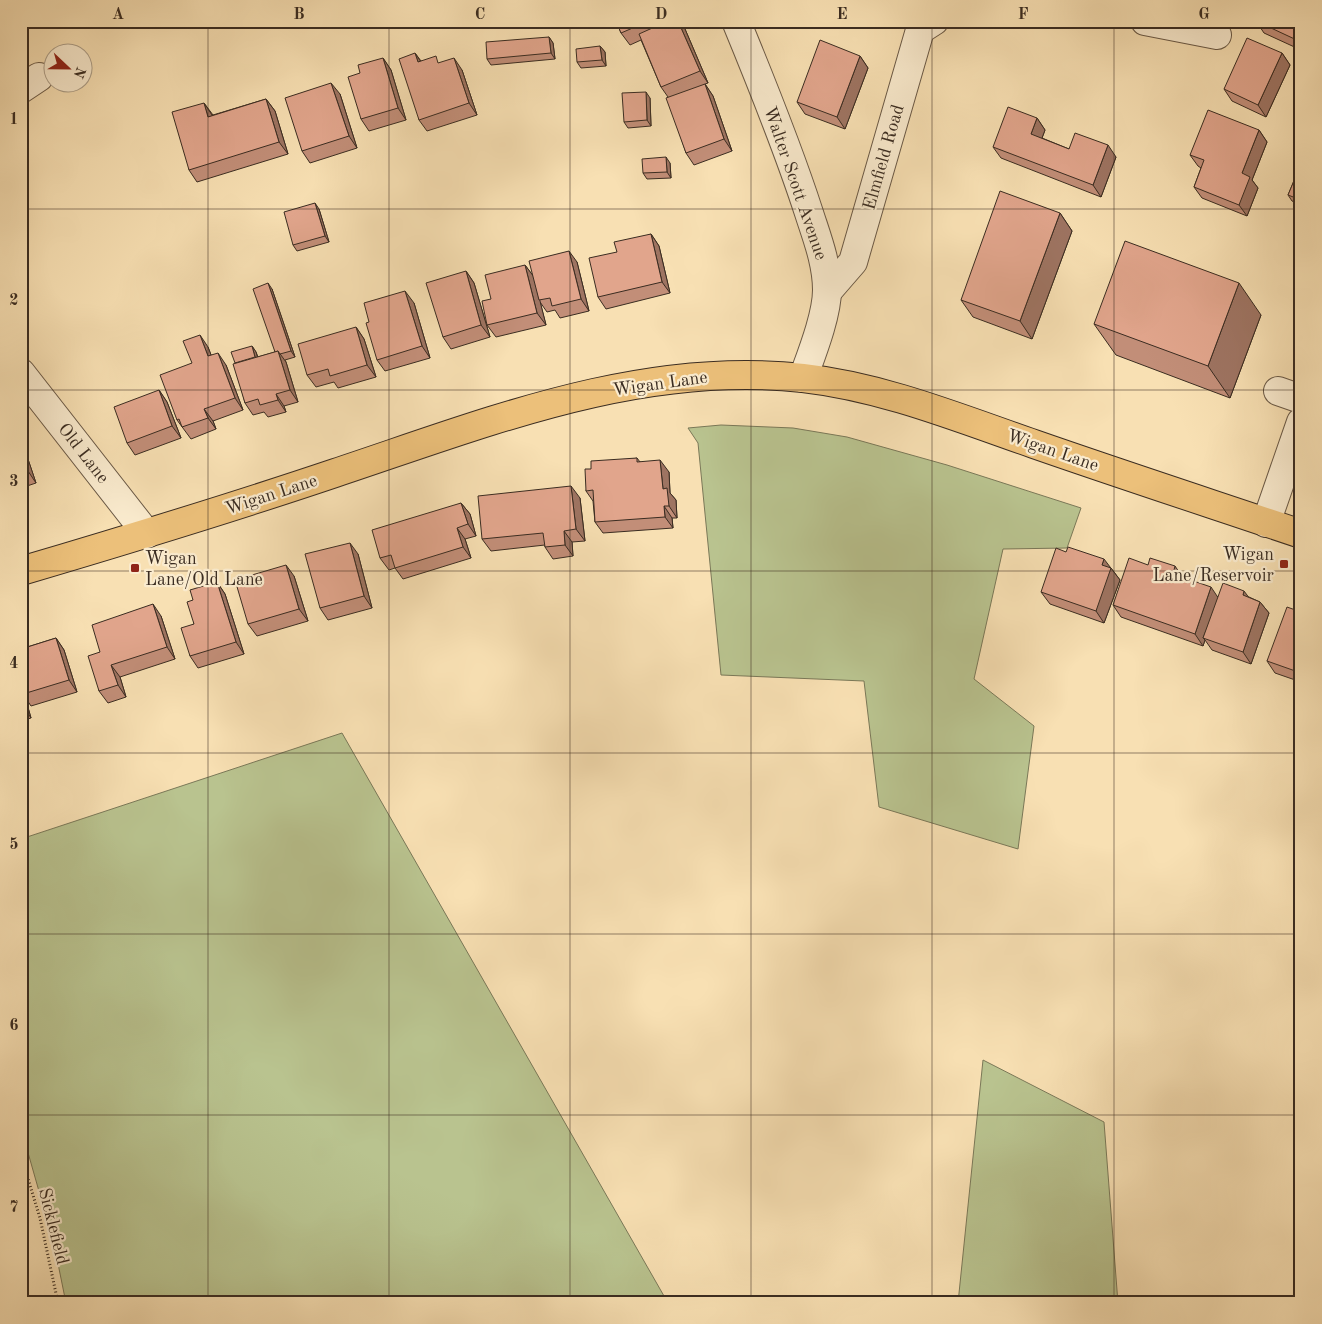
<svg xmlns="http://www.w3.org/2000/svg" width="1322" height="1324" font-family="'Old Standard TT',serif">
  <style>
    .green { fill: #b9c38f; stroke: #7a7858 }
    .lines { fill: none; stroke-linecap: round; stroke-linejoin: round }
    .minor-casing { stroke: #6a5946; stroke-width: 30 }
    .highway-casing { stroke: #3a2c21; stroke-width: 30 }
    .path { stroke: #3a2c21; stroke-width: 3; stroke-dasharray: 1 2.5; stroke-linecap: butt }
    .minor { stroke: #faebce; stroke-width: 28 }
    .highway { stroke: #ecc07a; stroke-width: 28 }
    .wall { fill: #c28e78; stroke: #3a2c21 }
    .shaded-wall { fill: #9e7462; stroke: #3a2c21 }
    .building { fill: #e1a58c; stroke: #3a2c21 }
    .grid { fill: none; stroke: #3a2c21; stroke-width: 1; stroke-opacity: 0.55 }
    .poi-dot { fill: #8f2418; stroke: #faebce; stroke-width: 2 }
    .labels { text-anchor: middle; stroke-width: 4.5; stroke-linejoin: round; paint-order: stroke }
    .street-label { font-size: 18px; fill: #3a2c21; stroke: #faebce }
    .poi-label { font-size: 18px; fill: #3a2c21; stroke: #faebce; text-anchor: end }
    .neatline { fill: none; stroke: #3a2c21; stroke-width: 2 }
    .grid-label { font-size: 16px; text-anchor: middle; font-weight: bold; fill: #3a2c21 }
  </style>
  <rect width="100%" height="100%" fill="#f8e0b3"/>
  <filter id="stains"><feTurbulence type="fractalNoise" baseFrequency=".004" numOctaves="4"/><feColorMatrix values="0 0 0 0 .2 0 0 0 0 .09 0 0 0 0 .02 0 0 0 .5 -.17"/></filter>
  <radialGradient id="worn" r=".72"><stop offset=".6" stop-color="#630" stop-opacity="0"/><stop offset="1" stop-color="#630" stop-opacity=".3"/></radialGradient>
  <g class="green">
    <path d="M721 425 793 428 847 437 947 465 1081 508 1067 548 1003 549 974 679 1034 726 1018 849 879 807 864 681 721 675 698 443 688 428Z"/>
    <path d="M342 733 668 1303H66L54 1244 21 1128V839Z"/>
    <path d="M983 1060 1104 1122 1118 1303H958Z"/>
  </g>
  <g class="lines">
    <g class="minor-casing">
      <g id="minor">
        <path d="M736 21C762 84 788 148 809 213 817 238 827 263 827 290 827 315 812 353 803 378"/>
        <path d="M1145 21 1217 35"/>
        <path d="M21 89 39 77"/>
        <path d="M827 292 853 262 920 30 934 21"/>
        <path d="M21 373 147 534"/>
        <path d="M1278 391 1301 399"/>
        <path d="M1266 523 1301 422"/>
      </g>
    </g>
    <g class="highway-casing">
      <path id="highway" d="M21 571C126 540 231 508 335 473 486 423 640 360 803 378 883 387 959 418 1034 444 1123 475 1212 504 1301 534"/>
    </g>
    <path class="path" d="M21 1156 40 1218 58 1303"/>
    <use href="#minor" class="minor"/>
    <use href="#highway" class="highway"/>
  </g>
  <g class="wall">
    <path d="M616 21H680L685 29 708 83 705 84 713 96 732 151 694 165 686 153 668 97 661 87 641 40 630 45 621 33Z"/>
    <path d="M1256 21H1301V50L1264 33Z"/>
    <path d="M549 37 553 43 555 59 491 65 487 59Z"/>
    <path d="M600 46 605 52 606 66 581 68 577 62Z"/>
    <path d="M415 53 421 61 462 70 477 115 427 131 419 120Z"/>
    <path d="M1282 53 1290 65 1266 117 1232 101 1224 89Z"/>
    <path d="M860 56 868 68 845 129 805 114 797 102Z"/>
    <path d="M383 58 391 70 406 120 369 131 361 119Z"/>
    <path d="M340 94 357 148 310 163 302 151Z"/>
    <path d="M650 98 651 126 628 128 624 122Z"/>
    <path d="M266 99 275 111 288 154 197 182 189 170 204 103 213 115Z"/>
    <path d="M1037 118 1045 130 1042 138 1069 149 1116 157 1101 197 1001 158 993 147Z"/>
    <path d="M1259 130 1267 142 1252 180 1258 188 1247 216 1202 198 1194 187 1201 168 1198 166 1190 155Z"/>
    <path d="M670 163 671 178 647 179 643 173Z"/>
    <path d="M1301 164V205L1292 201 1288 195Z"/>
    <path d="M319 209 329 242 297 251 293 245Z"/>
    <path d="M1060 213 1072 231 1032 339 973 317 961 300Z"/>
    <path d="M651 234 659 246 670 293 606 309 598 297 617 252Z"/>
    <path d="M577 262 589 311 560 318 555 310 547 312 540 302 546 325 496 337 487 325 491 299 525 265 533 276Z"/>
    <path d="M466 271 474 283 490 337 451 349 443 337Z"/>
    <path d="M272 289 295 357 285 360 286 362 298 402 284 406 286 412 268 417 264 412 253 415 245 403 235 363 252 346 256 352 258 357 275 352Z"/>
    <path d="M414 303 430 358 385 371 377 360Z"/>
    <path d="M1261 315 1230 398 1116 355 1094 324Z"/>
    <path d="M356 327 364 339 376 377 338 388 334 382 316 387 307 375Z"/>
    <path d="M208 347 211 355 226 365 243 410 213 421 216 429 191 439 177 420 192 363Z"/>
    <path d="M159 390 167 402 181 438 135 455 127 443Z"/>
    <path d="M21 439 36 483 21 488Z"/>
    <path d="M637 458 640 462 669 472 670 493 676 500 677 518H672L673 528 603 533 595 522 593 501 586 491 591 469Z"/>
    <path d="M580 498 585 541 572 542 573 556 553 559 545 547V545L491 551 482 539Z"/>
    <path d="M461 503 470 514 476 536 465 539 471 558 403 579 395 568 389 570 380 558Z"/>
    <path d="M358 554 372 608 328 620 320 608Z"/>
    <path d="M1110 567 1111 568 1120 580 1104 623 1050 604 1041 592Z"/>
    <path d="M294 576 308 621 257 636 248 624Z"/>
    <path d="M1182 577 1218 597H1249L1260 602 1269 613 1251 664 1212 650 1205 640 1203 646 1121 617 1113 605Z"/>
    <path d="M217 582 225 594 244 654 198 668 190 656 194 624 193 600Z"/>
    <path d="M1301 612V682L1275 673 1267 661Z"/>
    <path d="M161 616 175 659 120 677 126 697 108 703 99 691 100 652Z"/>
    <path d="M56 638 64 650 77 692 31 706 25 697 31 718 21 721V649Z"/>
  </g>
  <g class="shaded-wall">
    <path d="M678 21H680L685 29 708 83 700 71Z"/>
    <path d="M549 37 553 43 555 59 551 53Z"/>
    <path d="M600 46 605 52 606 66 602 60Z"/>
    <path d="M415 53 423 65 418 62Z"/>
    <path d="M1282 53 1290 65 1266 117 1258 105Z"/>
    <path d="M860 56 868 68 845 129 837 117Z"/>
    <path d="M383 58 391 70 406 120 398 108Z"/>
    <path d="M454 58 462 70 477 115 469 103Z"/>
    <path d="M331 83 340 94 357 148 349 136Z"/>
    <path d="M705 84 713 96 732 151 724 139Z"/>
    <path d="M646 92 650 98 651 126 647 120Z"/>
    <path d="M266 99 275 111 288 154 279 142Z"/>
    <path d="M204 103 212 115 216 129 208 117Z"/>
    <path d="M1037 118 1045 130 1039 146 1031 134Z"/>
    <path d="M1259 130 1267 142 1252 180 1258 188 1247 216 1239 205 1242 173Z"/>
    <path d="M1108 145 1116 157 1101 197 1093 185Z"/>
    <path d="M666 157 670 163 671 178 667 172Z"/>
    <path d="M315 203 319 209 329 242 325 236Z"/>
    <path d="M1060 213 1072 231 1032 339 1020 321Z"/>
    <path d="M651 234 659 246 670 293 662 282Z"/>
    <path d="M569 251 577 262 589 311 581 299Z"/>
    <path d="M525 265 534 277 546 325 537 313Z"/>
    <path d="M466 271 474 283 490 337 481 325Z"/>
    <path d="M268 283 272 289 295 357 291 351Z"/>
    <path d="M1239 283 1261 315 1230 398 1208 366Z"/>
    <path d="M405 291 414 303 430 358 422 346Z"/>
    <path d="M356 327 364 339 376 377 367 365Z"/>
    <path d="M200 335 208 347 216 368 208 356Z"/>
    <path d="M252 346 256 352 260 366 256 360Z"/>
    <path d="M278 351 286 362 298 402 290 390Z"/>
    <path d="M218 353 226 365 243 410 235 398Z"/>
    <path d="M159 390 167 402 181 438 172 426Z"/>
    <path d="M276 394 284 406 286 412 278 400Z"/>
    <path d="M204 409 213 421 216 429 208 418Z"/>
    <path d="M21 439 22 441 36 483 28 471 21 451Z"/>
    <path d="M660 460 669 472 670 493 676 500 677 518 669 506 663 489Z"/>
    <path d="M571 486 580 498 585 541 576 529Z"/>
    <path d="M461 503 470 514 476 536 468 524Z"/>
    <path d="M664 506 672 518 673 528 665 517Z"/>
    <path d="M457 528 465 539 471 558 463 547Z"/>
    <path d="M564 531 572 542 573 556 565 545Z"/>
    <path d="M350 543 358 554 372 608 364 596Z"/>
    <path d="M1104 559 1120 580 1104 623 1096 611 1102 565Z"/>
    <path d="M286 565 294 576 308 621 299 609Z"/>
    <path d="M1175 566 1183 578 1173 574Z"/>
    <path d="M217 582 225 594 244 654 236 642Z"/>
    <path d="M1211 587 1219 599 1203 638 1205 640 1203 646 1195 634Z"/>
    <path d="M1244 591 1253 603 1243 595Z"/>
    <path d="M1260 602 1269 613 1251 664 1243 652Z"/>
    <path d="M153 604 161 616 175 659 167 647Z"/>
    <path d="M56 638 64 650 77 692 69 680Z"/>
    <path d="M111 665 120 677 126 697 118 685Z"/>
    <path d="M21 685 23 694 25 697 31 718 23 706 21 702Z"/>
  </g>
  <g class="building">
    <path d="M616 21H649L621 33Z"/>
    <path d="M668 21H678L700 71 661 87 639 34Z"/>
    <path d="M1256 21H1301V42Z"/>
    <path d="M549 37 551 53 487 59 486 42Z"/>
    <path d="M1247 38 1282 53 1258 105 1224 89Z"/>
    <path d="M820 40 860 56 837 117 797 102Z"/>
    <path d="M600 46 602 60 577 62 576 49Z"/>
    <path d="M415 53 418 62 436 56 438 63 454 58 469 103 419 120 399 59Z"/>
    <path d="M383 58 398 108 361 119 348 77 360 73 358 65Z"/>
    <path d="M331 83 349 136 302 151 285 98Z"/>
    <path d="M705 84 724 139 686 153 666 98Z"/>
    <path d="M646 92 647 120 624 122 622 93Z"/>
    <path d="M266 99 279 142 189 170 172 112 204 103 208 117Z"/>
    <path d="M1008 107 1037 118 1031 134 1069 149 1075 133 1108 145 1093 185 993 147Z"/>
    <path d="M1208 110 1259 130 1242 173 1250 177 1239 205 1194 187 1204 160 1190 155Z"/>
    <path d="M666 157 667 172 643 173 642 159Z"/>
    <path d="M1301 164V200L1288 195Z"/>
    <path d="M1000 191 1060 213 1020 321 961 300Z"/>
    <path d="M315 203 325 236 293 245 284 212Z"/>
    <path d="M651 234 662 282 598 297 589 258 617 252 614 242Z"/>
    <path d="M1125 241 1239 283 1208 366 1094 324Z"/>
    <path d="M569 251 581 299 552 306 550 298 539 300 529 261Z"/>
    <path d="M525 265 537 313 487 325 482 301 491 299 485 275Z"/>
    <path d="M466 271 481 325 443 337 426 283Z"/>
    <path d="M268 283 291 351 280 354 278 351 275 352 253 289Z"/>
    <path d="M405 291 422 346 377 360 366 323 369 322 364 303Z"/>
    <path d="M356 327 367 365 330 376 328 369 307 375 298 344Z"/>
    <path d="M200 335 208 356 218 353 235 398 204 409 208 418 182 427 179 419 177 420 160 375 192 363 183 341Z"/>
    <path d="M252 346 255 357 235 363 231 352Z"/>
    <path d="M278 351 290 390 276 394 278 400 260 405 258 399 245 403 233 364Z"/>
    <path d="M159 390 172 426 127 443 114 407Z"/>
    <path d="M21 451 28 471 21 473Z"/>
    <path d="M637 458V462L660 460 663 489 667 488 669 506H664L665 517 595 522 593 490 586 491 585 469H591V461Z"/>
    <path d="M571 486 576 529 564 531 565 545 545 547 543 533 482 539 478 496Z"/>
    <path d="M461 503 468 524 457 528 463 547 395 568 391 555 380 558 372 530Z"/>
    <path d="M350 543 364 596 320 608 305 554Z"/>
    <path d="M1068 547 1104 559 1102 565 1111 568 1096 611 1041 592 1056 548 1066 552Z"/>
    <path d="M1129 558 1148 565 1150 558 1175 566 1173 574 1211 587 1195 634 1113 605Z"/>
    <path d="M286 565 299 609 248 624 235 580Z"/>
    <path d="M217 582 236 642 190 656 181 628 194 624 187 602 193 600 190 590Z"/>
    <path d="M1223 583 1244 591 1243 595 1260 602 1243 652 1203 638Z"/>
    <path d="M153 604 167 647 111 665 118 685 99 691 88 656 100 652 92 625Z"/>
    <path d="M1287 607 1301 612V673L1267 661Z"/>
    <path d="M56 638 69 680 23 694 21 689V649Z"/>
  </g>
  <path class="grid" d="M208 21V1303M389 21V1303M570 21V1303M751 21V1303M932 21V1303M1114 21V1303M21 209H1301M21 390H1301M21 571H1301M21 753H1301M21 934H1301M21 1115H1301"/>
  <g class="poi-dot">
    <rect x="1279" y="559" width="10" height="10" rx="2.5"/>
    <rect x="130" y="563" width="10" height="10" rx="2.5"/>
  </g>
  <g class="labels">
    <g class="street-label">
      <text transform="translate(883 157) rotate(-74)" y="6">Elmfield Road</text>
      <text transform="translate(796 183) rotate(71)" y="6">Walter Scott Avenue</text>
      <text transform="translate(660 383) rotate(-8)" y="6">Wigan Lane</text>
      <text transform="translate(1053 450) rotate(19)" y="6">Wigan Lane</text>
      <text transform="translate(84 453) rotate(52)" y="6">Old Lane</text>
      <text transform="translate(271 494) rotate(-18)" y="6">Wigan Lane</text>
      <text transform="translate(54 1226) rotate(76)" y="6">Sicklefield</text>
    </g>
    <g class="poi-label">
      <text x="1274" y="560">Wigan<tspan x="1274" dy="21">Lane/Reservoir</tspan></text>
      <text x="145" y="564" text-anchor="start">Wigan<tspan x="145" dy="21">Lane/Old Lane</tspan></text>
    </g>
  </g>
  <rect width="1322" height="1324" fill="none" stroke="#f8e0b3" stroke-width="55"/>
  <g transform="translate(68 68) rotate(112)"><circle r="24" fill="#faebce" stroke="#ad9f89"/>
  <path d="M0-4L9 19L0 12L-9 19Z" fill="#8f2418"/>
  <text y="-8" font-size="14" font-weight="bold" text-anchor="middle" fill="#3a2c21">N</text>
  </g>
  <rect x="28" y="28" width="1266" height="1268" class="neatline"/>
  <g class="grid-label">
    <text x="118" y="19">A</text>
    <text x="299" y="19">B</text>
    <text x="480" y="19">C</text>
    <text x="661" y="19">D</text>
    <text x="842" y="19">E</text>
    <text x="1023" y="19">F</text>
    <text x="1204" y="19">G</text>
    <text x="14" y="124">1</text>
    <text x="14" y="305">2</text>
    <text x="14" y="486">3</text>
    <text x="14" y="668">4</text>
    <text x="14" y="849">5</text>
    <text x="14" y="1030">6</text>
    <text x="14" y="1212">7</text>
  </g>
  <rect width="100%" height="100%" filter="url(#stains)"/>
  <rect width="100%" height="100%" fill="url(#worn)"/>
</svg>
